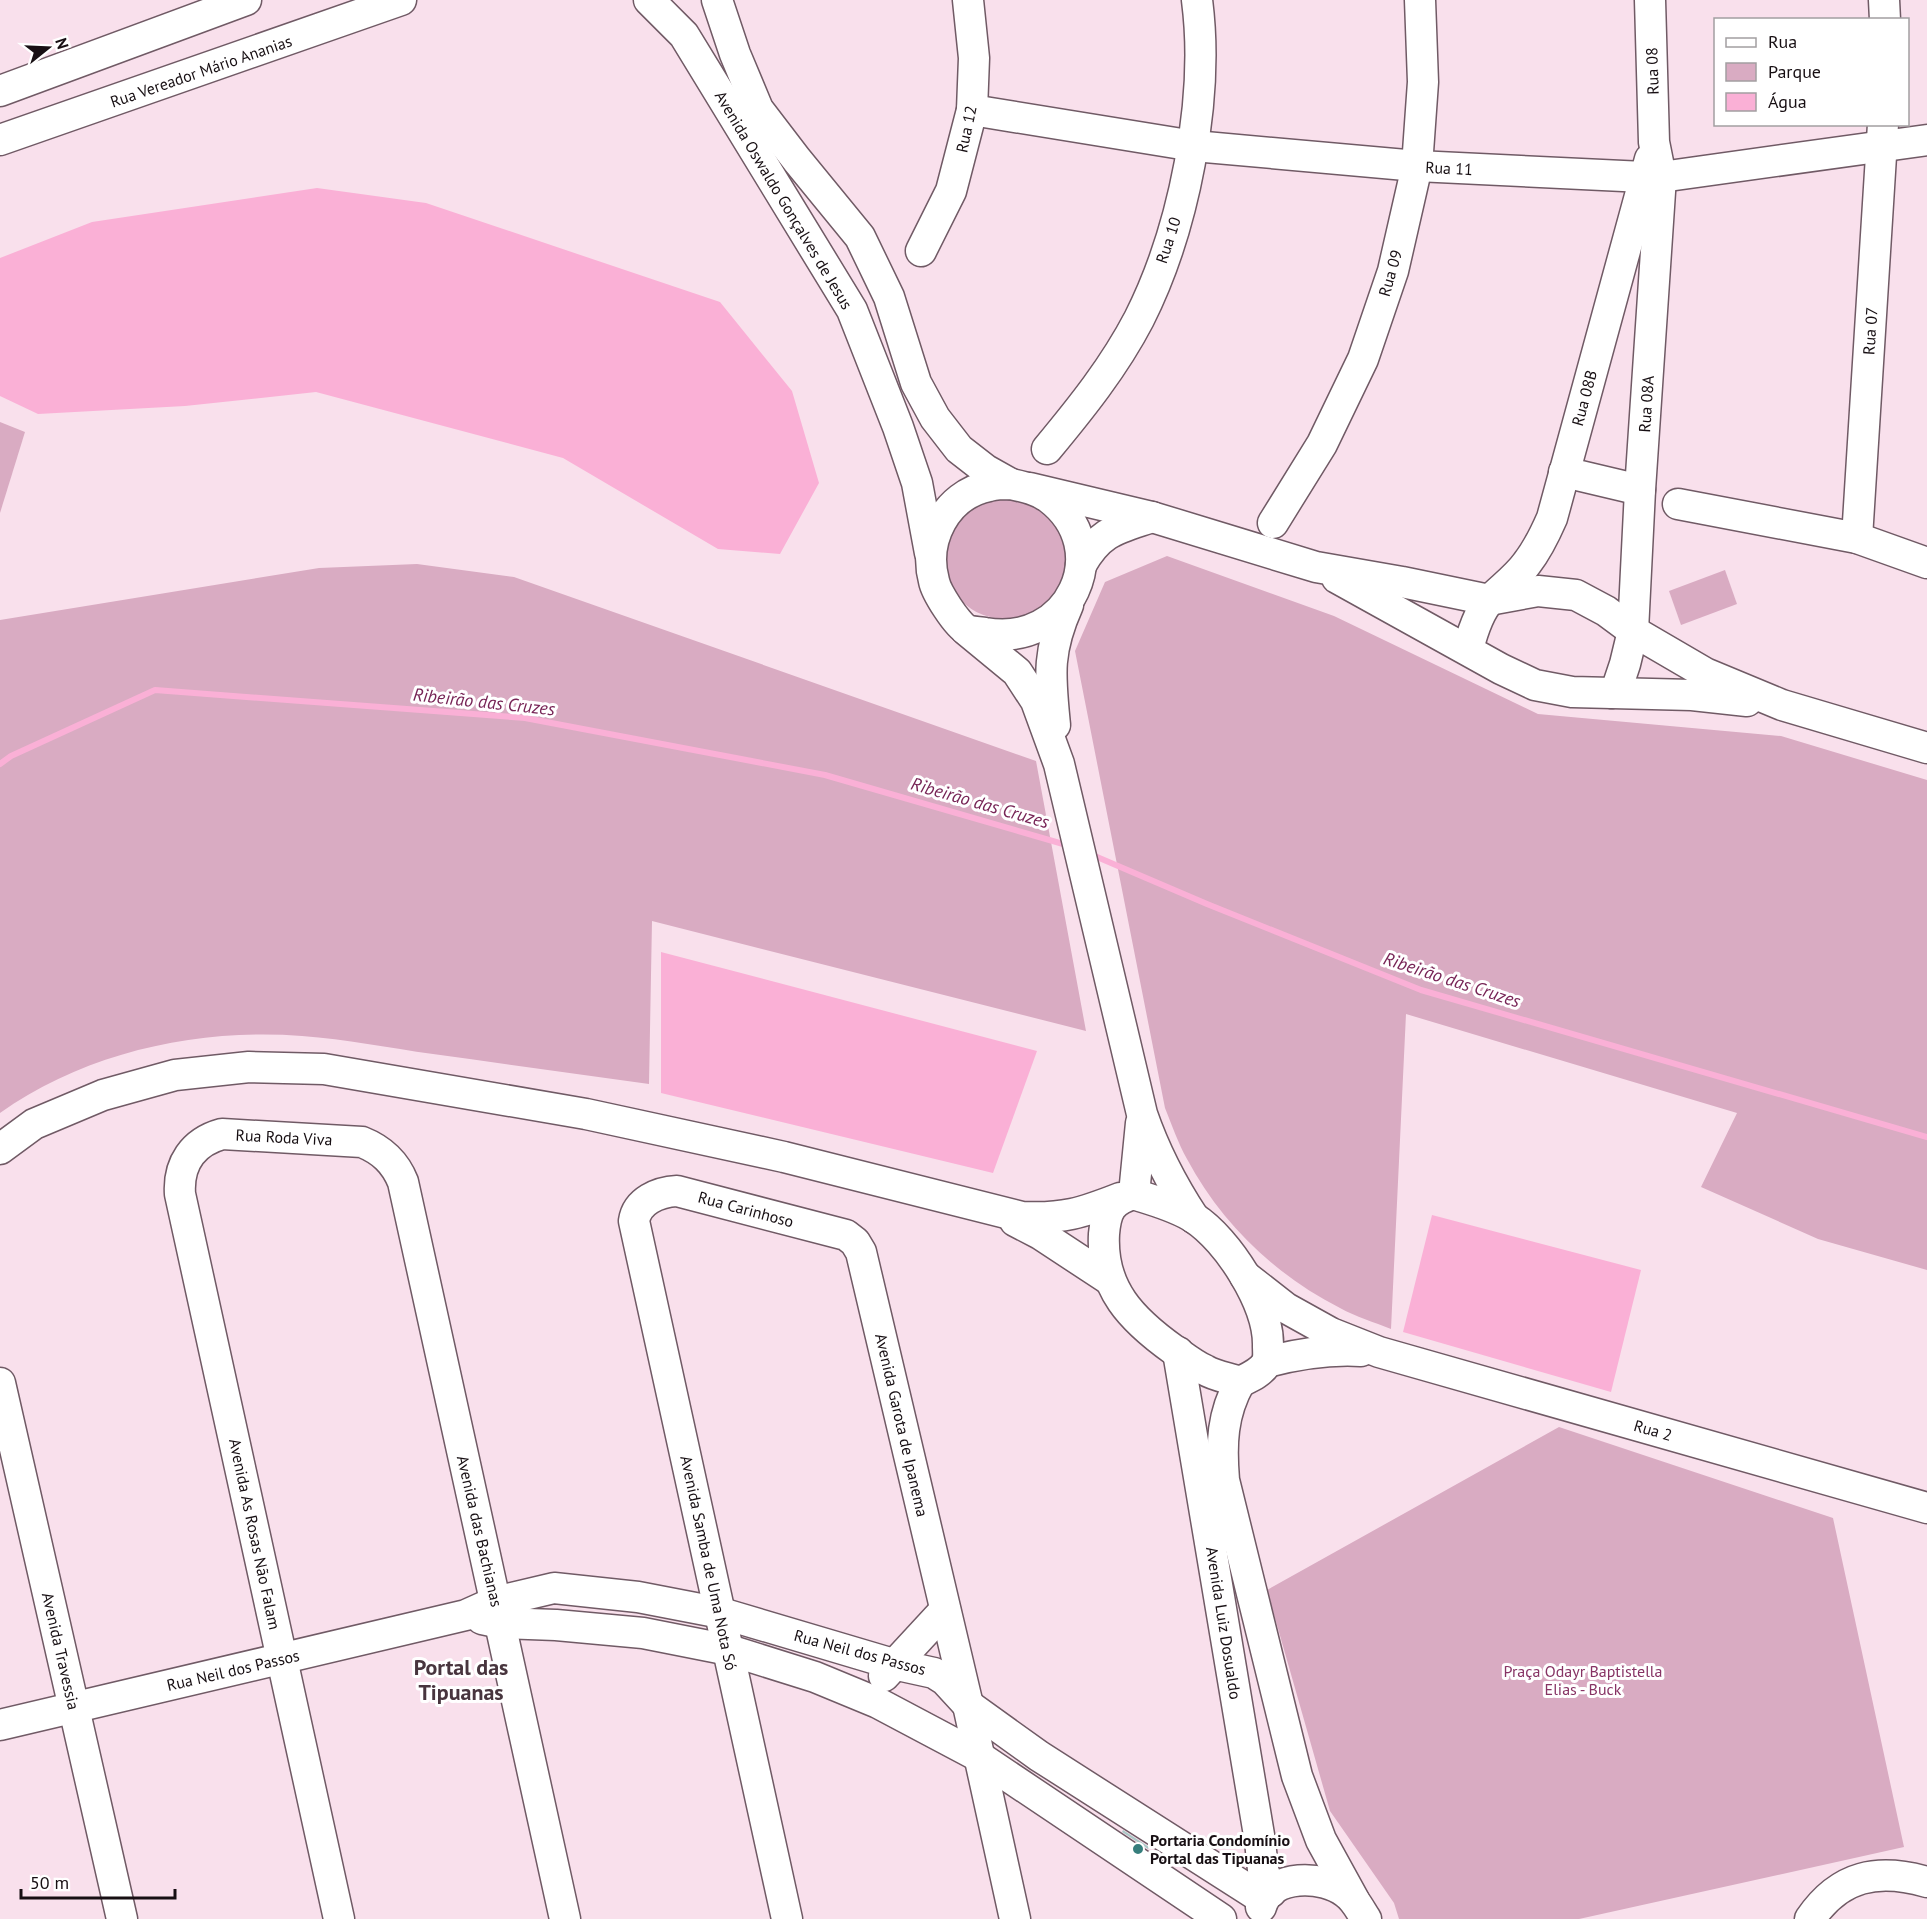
<svg xmlns="http://www.w3.org/2000/svg" width="1927" height="1919" font-family="'PT Sans',sans-serif">
  <style>
    .green { fill: #d9abc2 }
    .water { fill: #fab0d6 }
    .lines { fill: none; stroke-linecap: round; stroke-linejoin: round }
    .stream { stroke: #fab0d6; stroke-width: 6 }
    .building { fill: #abc9c7 }
    .minor-casing { stroke: #705a65; stroke-width: 33 }
    .minor { stroke: #fff; stroke-width: 30 }
    .poi-dot { fill: #367e7c; stroke: #fff; stroke-width: 2 }
    .labels { text-anchor: middle; stroke-width: 6; stroke-linejoin: round; paint-order: stroke }
    .street-label { font-size: 16px; fill: #170f13; stroke: #fff }
    .park-label { font-size: 16px; fill: #873364; stroke: #fff }
    .poi-label { font-size: 16px; font-weight: bold; fill: #170f13; stroke: #fff; text-anchor: start }
    .water-label { font-size: 18px; font-style: italic; fill: #772456; stroke: #fff }
    .district-label { font-size: 22px; font-weight: bold; fill: #48353e; stroke: #fff }
  </style>
  <rect width="100%" height="100%" fill="#f9e0ec"/>
  <g class="green">
    <path d="M0 422 25 432 0 513Z"/>
    <circle cx="1005" cy="558" r="61"/>
    <path d="M1167 556 1334 616 1538 714 1781 736 1927 780V1270L1818 1239 1701 1187 1737 1113 1406 1014 1391 1329C1374 1322 1356 1317 1340 1308 1275 1275 1221 1223 1187 1159 1178 1143 1172 1125 1165 1108L1075 651 1105 582Z"/>
    <path d="M417 564 514 577 1036 761 1086 1031 652 921 649 1084C577 1074 505 1064 433 1054 389 1048 346 1039 302 1036 198 1028 86 1052 0 1113V620L319 568Z"/>
    <path d="M1725 570 1737 604 1681 625 1669 591Z"/>
    <path d="M1559 1427 1833 1518 1904 1847 1579 1919H1399L1394 1903 1330 1811 1267 1590Z"/>
  </g>
  <g class="water">
    <path d="M317 188 426 203 720 302 792 391 819 483 780 554 718 549 563 458 316 392 185 406 38 414 0 396V258L92 222Z"/>
    <path d="M661 952 1037 1051 993 1173 661 1093Z"/>
    <path d="M1432 1215 1641 1270 1611 1392 1403 1332Z"/>
  </g>
  <g class="lines">
    <g class="stream">
      <path d="M0 764 11 756 155 690 525 718 825 775 1070 846"/>
      <path d="M1090 854 1207 904 1421 990 1927 1137"/>
    </g>
  </g>
  <path class="building" d="M1123 1830 1149 1847 1148 1849 1122 1832Z"/>
  <g class="lines">
    <g class="minor-casing">
      <g id="minor">
        <path d="M649 0 684 35 852 310 898 427 917 483 930 553"/>
        <path d="M717 0 735 54 758 109 797 160 860 237 889 297 916 383 935 418 959 449 986 470 1011 484"/>
        <path d="M1884 0 1885 20"/>
        <path d="M0 91 246 0"/>
        <path d="M972 110 1194 146 1417 166 1644 177H1661L1927 140"/>
        <path d="M0 140 401 0"/>
        <path d="M921 251 951 191 972 110 974 58 968 0"/>
        <path d="M1047 449C1081 408 1114 367 1139 319 1184 230 1210 99 1197 0"/>
        <path d="M1564 472 1640 490"/>
        <path d="M1011 484C1025 487 1038 490 1049 498 1116 549 1070 648 985 633 980 632 971 632 967 630 957 625 936 592 934 581 923 541 945 495 989 486 996 484 1004 484 1011 484Z"/>
        <path d="M1030 488 1152 517 1316 567 1402 582 1489 600 1538 591 1576 595 1606 611 1633 631 1705 673 1782 705 1927 748"/>
        <path d="M1678 504 1857 538 1927 563"/>
        <path d="M1273 523 1322 444 1363 359 1393 271 1417 166 1423 82 1420 0"/>
        <path d="M1857 538 1883 124"/>
        <path d="M1081 565C1100 531 1117 529 1152 517"/>
        <path d="M1337 578 1501 669 1535 685 1572 692 1692 695 1747 701"/>
        <path d="M966 630 1017 672 1036 701 1059 764 1142 1114C1155 1152 1171 1183 1194 1218"/>
        <path d="M1468 649C1472 634 1479 610 1491 599 1503 587 1517 577 1527 563 1538 549 1545 534 1552 518L1650 159"/>
        <path d="M1612 693 1618 685 1625 664 1633 631 1640 490 1661 177 1654 142 1650 0"/>
        <path d="M1055 725C1050 675 1047 652 1068 605"/>
        <path d="M0 1149 34 1124 103 1095 175 1075 249 1067 324 1069 586 1114 784 1157 1022 1217C1063 1219 1082 1213 1120 1198"/>
        <path d="M1134 1194C1154 1201 1176 1206 1194 1218 1228 1240 1269 1304 1268 1346 1268 1351 1269 1359 1266 1364 1260 1373 1250 1377 1240 1382 1229 1378 1215 1376 1205 1370 1194 1365 1184 1357 1174 1350 1132 1320 1101 1289 1104 1234 1106 1210 1111 1201 1134 1194Z"/>
        <path d="M1134 1194 1141 1123"/>
        <path d="M1015 1221 1040 1234 1110 1280"/>
        <path d="M1245 1276 1286 1308 1331 1333 1379 1352 1927 1508"/>
        <path d="M1178 1352 1260 1841 1263 1870 1271 1892"/>
        <path d="M1267 1362C1298 1354 1329 1349 1361 1351"/>
        <path d="M1240 1382C1222 1414 1221 1444 1224 1480L1297 1776 1321 1840 1354 1900"/>
        <path d="M0 1383 122 1919"/>
        <path d="M482 1619 501 1623 556 1625 643 1633 729 1650 815 1677 878 1703 978 1756 1221 1919"/>
        <path d="M884 1676 945 1610"/>
        <path d="M0 1725 466 1615 495 1602 554 1588 638 1597 721 1613 893 1664 934 1673 945 1680 968 1705 1039 1756 1263 1899"/>
        <path d="M1261 1907C1270 1873 1324 1875 1346 1893 1355 1899 1360 1910 1366 1919"/>
        <path d="M339 1919 180 1194C178 1164 193 1142 222 1134L362 1142C382 1150 395 1162 403 1182L565 1919"/>
        <path d="M787 1919 634 1221C637 1201 658 1192 677 1191L846 1235 855 1242 861 1252 968 1705 1015 1919"/>
        <path d="M1810 1919C1840 1875 1878 1868 1927 1882"/>
      </g>
    </g>
    <use href="#minor" class="minor"/>
  </g>
  <circle class="poi-dot" cx="1138" cy="1849" r="6"/>
  <g class="labels">
    <g class="street-label">
      <text transform="translate(201 71) rotate(-19)" y="6">Rua Vereador Mário Ananias</text>
      <text transform="translate(1652 71) rotate(-92)" y="6">Rua 08</text>
      <text transform="translate(966 129) rotate(-78)" y="6">Rua 12</text>
      <text transform="translate(1449 168) rotate(3)" y="6">Rua 11</text>
      <text transform="translate(784 200) rotate(59)" y="6">Avenida Oswaldo Gonçalves de Jesus</text>
      <text transform="translate(1168 240) rotate(-72)" y="6">Rua 10</text>
      <text transform="translate(1390 273) rotate(-74)" y="6">Rua 09</text>
      <text transform="translate(1870 331) rotate(-86)" y="6">Rua 07</text>
      <text transform="translate(1584 398) rotate(-75)" y="6">Rua 08B</text>
      <text transform="translate(1646 404) rotate(-86)" y="6">Rua 08A</text>
      <text transform="translate(284 1137) rotate(3)" y="6">Rua Roda Viva</text>
      <text transform="translate(746 1209) rotate(15)" y="6">Rua Carinhoso</text>
      <text transform="translate(902 1425) rotate(77)" y="6">Avenida Garota de Ipanema</text>
      <text transform="translate(1653 1430) rotate(16)" y="6">Rua 2</text>
      <text transform="translate(480 1531) rotate(77)" y="6">Avenida das Bachianas</text>
      <text transform="translate(255 1534) rotate(78)" y="6">Avenida As Rosas Não Falam</text>
      <text transform="translate(709 1563) rotate(78)" y="6">Avenida Samba de Uma Nota Só</text>
      <text transform="translate(1224 1623) rotate(81)" y="6">Avenida Luiz Dosualdo</text>
      <text transform="translate(61 1651) rotate(77)" y="6">Avenida Travessia</text>
      <text transform="translate(860 1652) rotate(15)" y="6">Rua Neil dos Passos</text>
      <text transform="translate(233 1670) rotate(-13)" y="6">Rua Neil dos Passos</text>
    </g>
    <g class="park-label">
      <text x="1583" y="1677">Praça Odayr Baptistella<tspan x="1583" dy="18">Elias - Buck</tspan></text>
    </g>
    <g class="poi-label">
      <text x="1150" y="1846">Portaria Condomínio<tspan x="1150" dy="18">Portal das Tipuanas</tspan></text>
    </g>
    <g class="water-label">
      <text transform="translate(484 702) rotate(6)" y="6">Ribeirão das Cruzes</text>
      <text transform="translate(980 803) rotate(16)" y="6">Ribeirão das Cruzes</text>
      <text transform="translate(1452 980) rotate(18)" y="6">Ribeirão das Cruzes</text>
    </g>
    <g class="district-label">
      <text x="461" y="1675">Portal das<tspan x="461" dy="25">Tipuanas</tspan></text>
    </g>
  </g>
  <rect x="1714" y="18" width="195" height="108" fill="#ffffff" stroke="#a29fa1" stroke-width="1.5"/>
  <rect x="1726" y="38" width="30" height="9" fill="#ffffff" stroke="#a29fa1" stroke-width="1.5"/>
  <text x="1768" y="48" font-size="18" fill="#170f13">Rua</text>
  <rect x="1726" y="63" width="30" height="18" fill="#d9abc2" stroke="#a29fa1" stroke-width="1.5"/>
  <text x="1768" y="78" font-size="18" fill="#170f13">Parque</text>
  <rect x="1726" y="93" width="30" height="18" fill="#fab0d6" stroke="#a29fa1" stroke-width="1.5"/>
  <text x="1768" y="108" font-size="18" fill="#170f13">Água</text>
  <g transform="translate(48 48) rotate(72)" stroke="#ffffff" stroke-width="4.5" paint-order="stroke">
  <path d="M0-4.5L10 22L0 15L-10 22Z" fill="#170f13"/>
  <text y="-9" font-size="16" font-weight="bold" text-anchor="middle" fill="#170f13">N</text>
  </g>
  <path d="M21 1889v9h154v-9" fill="none" stroke="#170f13" stroke-width="3"/>
  <text x="30" y="1889" font-size="18" fill="#170f13" stroke="#ffffff" stroke-width="4.5" paint-order="stroke">50 m</text>
</svg>
